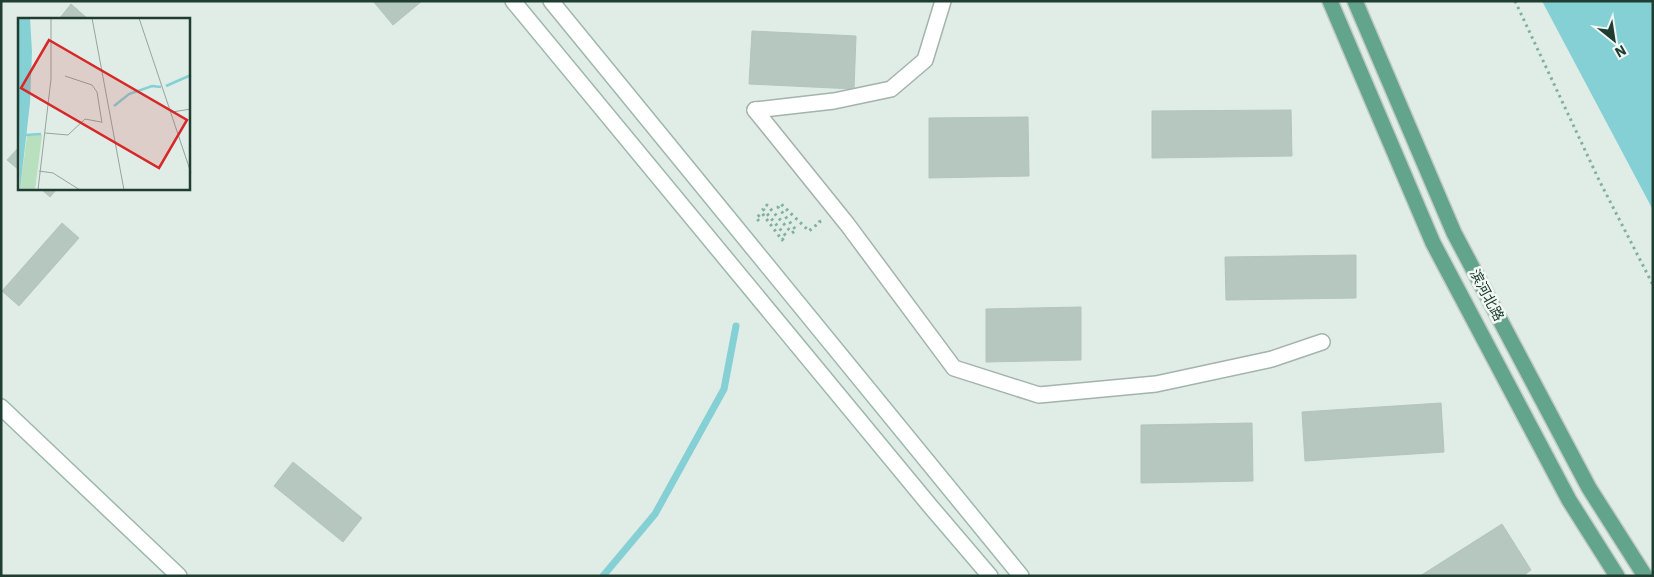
<svg xmlns="http://www.w3.org/2000/svg" width="1654" height="577" font-family="'IBM Plex Sans','Noto Sans SC',sans-serif">
  <style>
    .water { fill: #85d0d4 }
    .lines { fill: none; stroke-linecap: round; stroke-linejoin: round }
    .stream { stroke: #85d0d4; stroke-width: 7 }
    .building { fill: #b5c7be; stroke: #b2c6bc }
    .minor-casing { stroke: #a3b4ac; stroke-width: 18 }
    .secondary-casing { stroke: #9eb8ac; stroke-width: 18 }
    .primary-casing { stroke: #c1c9c6; stroke-width: 18 }
    .path { stroke: #7fb19c; stroke-width: 3; stroke-dasharray: 2.5 4; stroke-linecap: butt }
    .minor { stroke: #fff; stroke-width: 15 }
    .secondary { stroke: #fff; stroke-width: 15 }
    .primary { stroke: #62a48c; stroke-width: 15 }
    .labels { text-anchor: middle; stroke-width: 5; stroke-linejoin: round; paint-order: stroke }
    .street-label { font-size: 14px; fill: #203d32; stroke: #f1f8f4 }
    .inset-river { fill: none; stroke: #85d0d4; stroke-width: 2.5 }
    .inset-road { fill: none; stroke: #93a69e; stroke-width: 1 }
    .view { fill: #d62828; fill-opacity: 0.15; stroke: #d62828; stroke-width: 2.5 }
    .inset-edge { fill: none; stroke: #203d32; stroke-width: 2.5 }
  </style>
  <rect width="100%" height="100%" fill="#e0ece6"/>
  <path class="water" d="M1542 1H1653V210Z"/>
  <g class="lines">
    <path class="stream" d="M603 576 655 514 724 389 736 326"/>
  </g>
  <g class="building">
    <path d="M373 1H422L393 25Z"/>
    <path d="M71 4 88 19H59Z"/>
    <path d="M752 31 856 36 854 89 749 84Z"/>
    <path d="M1291 110 1292 156 1152 158V111Z"/>
    <path d="M1028 117 1029 176 929 178V118Z"/>
    <path d="M19 147V170L7 160Z"/>
    <path d="M41 189H57L50 197Z"/>
    <path d="M62 223 79 238 19 306 2 291Z"/>
    <path d="M1356 255V298L1226 300 1225 257Z"/>
    <path d="M1081 307V360L986 362V309Z"/>
    <path d="M1441 403 1444 452 1305 461 1302 412Z"/>
    <path d="M1252 423 1253 481 1141 483V425Z"/>
    <path d="M293 462 362 518 343 542 274 486Z"/>
    <path d="M1502 524 1531 570 1523 576H1420Z"/>
  </g>
  <g class="lines">
    <g class="minor-casing">
      <g id="minor">
        <path d="M755 110 847 224 954 368 1039 395 1156 384 1272 359 1322 342"/>
        <path d="M755 110 834 101 891 89 925 60 943 1"/>
      </g>
    </g>
    <g class="secondary-casing">
      <g id="secondary">
        <path d="M513 1 931 507 990 576"/>
        <path d="M551 1 1021 576"/>
        <path d="M1 407 179 576"/>
      </g>
    </g>
    <g class="primary-casing">
      <g id="primary">
        <path d="M1330 1 1433 243 1569 500 1617 576"/>
        <path d="M1355 1 1454 233 1589 488 1645 576"/>
      </g>
    </g>
    <g class="path">
      <path d="M1515 1 1599 180 1653 285"/>
      <path d="M759 221 756 218 762 213 782 240 786 236 763 209 767 205 792 233 796 230 778 207 781 204 809 231 820 222 819 220"/>
    </g>
    <use href="#minor" class="minor"/>
    <use href="#secondary" class="secondary"/>
    <use href="#primary" class="primary"/>
  </g>
  <g class="labels">
    <g class="street-label">
      <text transform="translate(1487 295) rotate(62)" y="5">滨河北路</text>
    </g>
  </g>
  <g transform="translate(18 18)">
    <rect width="172" height="172" fill="#e0ece6"/>
    <path d="M24 117 17 172H2L9 118Z" fill="#b8dfbe"/>
    <path d="M0 0H12L14 34 12 85 2 172Z" fill="#85d0d4"/>
    <path class="inset-river" d="M148 68 173 57M96 88 111 76 134 68 143 69M8 117 23 116"/>
    <path class="inset-road" d="M74 0 106 172M121 0 173 155M47 58 74 67 79 74 84 105M154 94 173 91M27 115 50 117 67 101 83 104M21 153 35 155 62 172M20 172 33 61V0"/>
    <path class="view" d="M31 22 169 102 141 150 3 70Z"/>
    <rect width="172" height="172" class="inset-edge"/>
  </g>
  <rect width="1654" height="577" fill="none" stroke="#203d32" stroke-width="5"/>
  <g transform="translate(1614 40) rotate(150)" stroke="#f1f8f4" stroke-width="4" paint-order="stroke">
  <path d="M0-4L9 19L0 12L-9 19Z" fill="#203d32"/>
  <text y="-8" font-size="14" font-weight="bold" text-anchor="middle" fill="#203d32">N</text>
  </g>
</svg>
